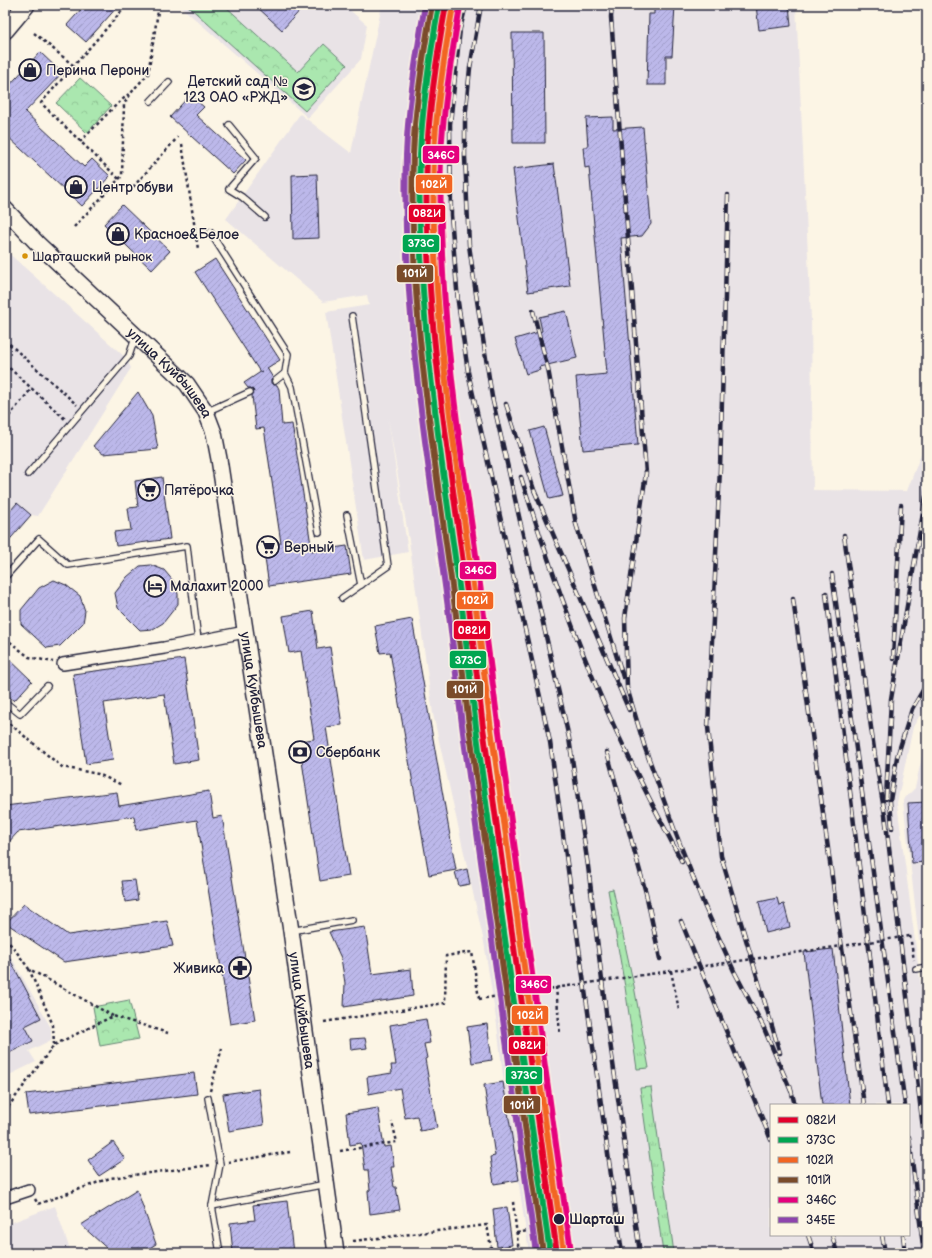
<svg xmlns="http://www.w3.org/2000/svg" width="932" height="1258" font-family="'Balsamiq Sans',sans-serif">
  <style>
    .built { fill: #e9e3e6; fill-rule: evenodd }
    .grass { fill: url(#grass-tufts); stroke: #668475 }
    .park { fill: url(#park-crowns); stroke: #668475 }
    .building { fill: url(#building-hatch); stroke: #22223b }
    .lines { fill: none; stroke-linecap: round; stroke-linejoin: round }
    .lane-casing { stroke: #22223b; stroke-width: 8 }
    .street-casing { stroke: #22223b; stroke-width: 14 }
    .secondary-casing { stroke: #22223b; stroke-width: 18 }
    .primary-casing { stroke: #22223b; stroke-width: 20 }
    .path { stroke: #22223b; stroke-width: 2.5; stroke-dasharray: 3 3; stroke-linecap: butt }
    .lane { stroke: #fcf5e5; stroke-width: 5.5 }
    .street { stroke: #fcf5e5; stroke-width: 11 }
    .secondary { stroke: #fcf5e5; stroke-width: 15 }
    .primary { stroke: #fcf5e5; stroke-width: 17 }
    .rail-casing { stroke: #22223b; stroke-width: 4.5 }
    .rail { stroke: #fcf5e5; stroke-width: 3; stroke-dasharray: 9; stroke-linecap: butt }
    .path-bridge { stroke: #22223b; stroke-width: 2.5; stroke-dasharray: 3 3; stroke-linecap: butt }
    .rail-1-casing { stroke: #fcf5e5; stroke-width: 9 }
    .rail-2-casing { stroke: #fcf5e5; stroke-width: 9 }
    .rail-3-casing { stroke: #fcf5e5; stroke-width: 9 }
    .rail-4-casing { stroke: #fcf5e5; stroke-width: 9 }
    .rail-5-casing { stroke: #fcf5e5; stroke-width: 9 }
    .rail-6-casing { stroke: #fcf5e5; stroke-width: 9 }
    .rail-1 { stroke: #e4002b; stroke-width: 6 }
    .rail-2 { stroke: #00a651; stroke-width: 6 }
    .rail-3 { stroke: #f26522; stroke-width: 6 }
    .rail-4 { stroke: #7a4b2a; stroke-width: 6 }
    .rail-5 { stroke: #e5007d; stroke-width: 6 }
    .rail-6 { stroke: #8e44ad; stroke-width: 6 }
    .bus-dot { fill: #d79209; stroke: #fcf5e5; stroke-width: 1.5 }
    .stop-dot { fill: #22223b; stroke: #fcf5e5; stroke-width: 1.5 }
    .labels { text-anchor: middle; stroke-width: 3; stroke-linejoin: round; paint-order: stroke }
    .bus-label { font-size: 13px; fill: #22223b; stroke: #fcf5e5; text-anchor: start }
    .poi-label { font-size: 14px; fill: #22223b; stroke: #fcf5e5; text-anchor: start }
    .street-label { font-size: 14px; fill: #22223b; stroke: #fcf5e5 }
    .stop-label { font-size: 14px; font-weight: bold; fill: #22223b; stroke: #fcf5e5; text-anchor: start }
    .line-badge { stroke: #fcf5e5; stroke-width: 1.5 }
    .badge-label { font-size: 11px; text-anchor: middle; font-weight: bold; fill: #fff }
  </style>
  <defs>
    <pattern id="grass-tufts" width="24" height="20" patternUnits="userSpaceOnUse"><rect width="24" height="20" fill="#aae7af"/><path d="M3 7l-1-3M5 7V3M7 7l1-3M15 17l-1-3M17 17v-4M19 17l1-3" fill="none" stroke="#92c697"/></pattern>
    <pattern id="park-crowns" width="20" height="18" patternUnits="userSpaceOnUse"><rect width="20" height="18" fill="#aae7af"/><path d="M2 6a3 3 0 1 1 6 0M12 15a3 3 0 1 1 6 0" fill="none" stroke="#92c697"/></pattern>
    <pattern id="building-hatch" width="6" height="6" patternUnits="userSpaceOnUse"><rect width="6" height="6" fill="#bcb8ea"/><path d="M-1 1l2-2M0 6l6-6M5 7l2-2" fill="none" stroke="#a19eca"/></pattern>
  </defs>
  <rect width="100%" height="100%" fill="#fcf5e5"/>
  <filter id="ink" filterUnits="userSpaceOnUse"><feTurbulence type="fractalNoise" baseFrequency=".025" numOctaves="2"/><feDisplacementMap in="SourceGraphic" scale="8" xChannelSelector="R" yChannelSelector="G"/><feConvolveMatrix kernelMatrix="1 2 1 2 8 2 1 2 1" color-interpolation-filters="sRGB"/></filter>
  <g filter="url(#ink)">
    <g class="built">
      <path d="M179 5H344L367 25 361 59 308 118Z"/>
      <path d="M382 5H796L811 318 813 490 907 491 927 438V594L926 595 927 598V703L913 727 897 803 927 1033V1253H529L503 1076 497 1025 484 942 433 714 409 540 388 418 408 552 364 560 326 312 369 305 367 295 323 302 226 219 300 114 351 153ZM771 1105H909V1235H771Z"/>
      <path d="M5 250 126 358 131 368 38 516 31 515 5 545Z"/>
      <path d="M926 739 927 939 919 940 903 800 915 788Z"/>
      <path d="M5 946 51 1028V1040L29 1051 36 1062 5 1077Z"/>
      <path d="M55 1206 71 1253H5V1225Z"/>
    </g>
    <g class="grass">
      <path d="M613 889 634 986 649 1068 637 1069 625 987 608 890Z"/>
      <path d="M651 1087 674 1253H663L640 1088Z"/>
    </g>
    <g class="park">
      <path d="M187 5H224L298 72 324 44 347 65 305 111Z"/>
      <path d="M80 78 111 106 87 133 56 103Z"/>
      <path d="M129 1000 139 1039 100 1046 93 1007Z"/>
    </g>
    <g class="building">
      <path d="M85 5H119L86 42 67 25Z"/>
      <path d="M255 5H305L282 30Z"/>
      <path d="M654 5H675L672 56H666V85H647L649 14H654Z"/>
      <path d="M756 5H789L791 26 759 30Z"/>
      <path d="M512 33H544L545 143H513Z"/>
      <path d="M40 52 62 73 25 112 84 167 92 159 110 176 82 206 5 134V90Z"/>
      <path d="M190 95 204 107 196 115 246 160 233 174 170 117Z"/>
      <path d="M613 117V129L643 127 651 224 642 236 621 238 638 445 583 450 576 377 607 374 589 167 585 168 583 147H588L586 118Z"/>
      <path d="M554 164 570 286 528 292 513 169Z"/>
      <path d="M317 174 319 238 293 239 292 175Z"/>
      <path d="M122 205 170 251 152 270 104 224Z"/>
      <path d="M215 259 280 360 267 368 273 378 271 380V383L274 385H277L279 389 282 425 292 424 312 551 347 546 351 574 269 586 263 545 281 543 264 428 256 429 252 396 254 391 251 388H248L244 383 262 371 260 372 195 272Z"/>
      <path d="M566 311 577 358 539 367 540 370 526 374 515 339 542 331 539 317Z"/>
      <path d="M138 392 152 416 158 449 103 454 93 446Z"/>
      <path d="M544 427 563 496 549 499 530 431Z"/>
      <path d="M162 477 170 539 116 546 114 532 131 530 128 508 138 507 135 481Z"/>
      <path d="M17 503 31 515 5 545V517Z"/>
      <path d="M151 565 164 570 174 582 178 594V604L163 623 153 629 140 630 118 608 115 593 127 577 140 566Z"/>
      <path d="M54 580 66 585 80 596 85 611 83 623 60 646 47 648 21 624V610L39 588Z"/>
      <path d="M313 611 318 649 330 647 342 725 326 727 349 876 320 881 299 741 314 739 301 651 289 653 283 616Z"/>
      <path d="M412 619 456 870 429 875 390 652 380 653 375 626Z"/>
      <path d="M5 655 32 681 14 701 5 693Z"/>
      <path d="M184 659 199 760 174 764 164 694 104 703 113 760 86 764 73 674Z"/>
      <path d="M209 791 213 818 222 816 255 1020 230 1024 197 820 136 830 134 816 18 832 5 846V806L117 792 119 806Z"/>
      <path d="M927 802V862L912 863 908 803Z"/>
      <path d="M467 869 470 884 459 886 455 872Z"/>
      <path d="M135 880 138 900 125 902 122 881Z"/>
      <path d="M777 898 779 905 784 904 790 927 766 933 759 902Z"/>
      <path d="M24 904 68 935 167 921 173 946 64 962 6 923Z"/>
      <path d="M365 927 372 974 411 969 413 996 344 1007 345 983 341 958 329 932Z"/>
      <path d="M833 949 850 1105H822L804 952Z"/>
      <path d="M5 950 41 1018 25 1026 33 1041 5 1055Z"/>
      <path d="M426 1019 430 1043 424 1044 427 1058 425 1059 437 1128 420 1131 417 1116 405 1118 400 1088 369 1094 367 1077 392 1073 391 1065H396L390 1025Z"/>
      <path d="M487 1024 492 1060 472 1063 467 1027Z"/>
      <path d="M365 1038 367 1048 351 1050 350 1039Z"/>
      <path d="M194 1073 197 1094 29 1115 26 1094Z"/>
      <path d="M503 1082 519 1180 494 1184 490 1157 495 1156 484 1085Z"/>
      <path d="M259 1089 264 1125 229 1131 223 1094Z"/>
      <path d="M378 1108 384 1147 391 1146 394 1167H391L394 1187H396L400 1210 370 1214 368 1191 370 1190 368 1170H365L361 1143 350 1145 346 1113Z"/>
      <path d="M113 1142 125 1159 99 1176 88 1160Z"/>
      <path d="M137 1190 156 1244 142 1253H112L81 1225Z"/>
      <path d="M287 1201 293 1253H233L230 1223 255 1220 253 1205Z"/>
      <path d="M507 1207 512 1245 497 1247 493 1209Z"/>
    </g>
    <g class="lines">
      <g class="lane-casing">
        <g id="lane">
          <path d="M151 101 169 82"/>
          <path d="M229 125 256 158 229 189 242 197 265 217"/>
          <path d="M210 232 288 354 285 373 275 381"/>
          <path d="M285 373 292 387 319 532"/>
          <path d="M206 412 250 392"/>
          <path d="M28 474 129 356 135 338"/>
          <path d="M347 515 361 585"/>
          <path d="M5 577 39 539 68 565 187 546 198 641"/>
          <path d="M342 598 388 566 352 316"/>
          <path d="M5 702 20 714 47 686"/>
          <path d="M291 931 352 920"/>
          <path d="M916 969 927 967"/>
          <path d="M208 1098 220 1164 212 1206 220 1253"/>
          <path d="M212 1206 326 1184"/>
        </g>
      </g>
      <g class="street-casing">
        <g id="street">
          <path d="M63 664 164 648 245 632"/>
          <path d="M5 1198 29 1190"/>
        </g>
      </g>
      <g class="secondary-casing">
        <g id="secondary">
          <path id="s1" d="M5 209 37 243 187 384 206 412 214 433 219 459 291 931 336 1253"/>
        </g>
      </g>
      <g class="primary-casing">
        <path id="primary" d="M5 30 26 5"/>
      </g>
      <g class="path">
        <path d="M34 33 74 66"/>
        <path d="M80 142 113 108 131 92"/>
        <path d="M182 144 198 249"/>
        <path d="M119 179 122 176 124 104 134 89 148 74 159 5"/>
        <path d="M133 187 178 137"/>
        <path d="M74 227 119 179 41 103 127 5"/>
        <path d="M5 340 77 405"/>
        <path d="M5 364 65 419"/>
        <path d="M5 421 32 388"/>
        <path d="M5 638 29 657 53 662"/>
        <path d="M5 720 62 767 98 774 122 785"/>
        <path d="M910 936 914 960"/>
        <path d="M5 939 13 947 29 969 113 1016"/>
        <path d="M29 969 53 1025 54 1045"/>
        <path d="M671 971 679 1010"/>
        <path d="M556 987 560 1034"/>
        <path d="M537 990 543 1031"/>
        <path d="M512 994 518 1034"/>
        <path d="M324 1022 445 1003 446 956 472 952 479 999"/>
        <path d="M210 1091 222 1048"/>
        <path d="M8 1107 54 1045 113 1016 168 1033"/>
        <path d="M340 1151 397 1142 392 1122"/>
        <path d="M228 1162 290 1152"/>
        <path d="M35 1199 38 1204 110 1178 211 1165"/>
        <path d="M513 1202 519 1253"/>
        <path d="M517 1233 565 1224"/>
        <path d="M353 1241 487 1225 492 1253"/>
      </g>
      <use href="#lane" class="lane"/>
      <use href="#street" class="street"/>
      <use href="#secondary" class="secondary"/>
      <use href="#primary" class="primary"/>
      <g class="rail-casing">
        <g id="rail">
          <path d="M466 5 460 29 450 124 451 215 458 302 468 372 550 742 622 1253"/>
          <path d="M481 5 470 68 465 120V157L469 245 476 294 492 397 569 738 588 866 607 1021 640 1253"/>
          <path d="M612 5 611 17 646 473 625 618 627 688 645 748 676 834 704 905 734 971 763 1026 791 1091"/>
          <path d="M728 195 720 468 708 727 721 856 780 1053"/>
          <path d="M533 311 548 369 576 524 623 677"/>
          <path d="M506 404 534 490 629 710"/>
          <path d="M521 477C548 562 577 646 614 726 635 772 659 817 682 862"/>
          <path d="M844 535 875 756 885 815 927 1161"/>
          <path d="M832 574 905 1105"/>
          <path d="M826 593 888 1105"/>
          <path d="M793 599 864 1105"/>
          <path d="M893 659 901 505"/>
          <path d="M607 752 646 893 660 959"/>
          <path d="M886 799 891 699 927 490"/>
          <path d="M892 828 890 801 897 757 912 709 927 683"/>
          <path d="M681 921 771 1140"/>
          <path d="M790 1086 795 1105"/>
          <path d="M909 1137 924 1253"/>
          <path d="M808 1235 814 1253"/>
          <path d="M832 1235 837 1253"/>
          <path d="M882 1235 885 1253"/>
          <path d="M903 1235 905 1253"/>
        </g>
      </g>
      <use href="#rail" class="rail"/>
      <path class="path-bridge" d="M479 999 910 936"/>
      <g class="rail-1-casing">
        <path id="rail-1" d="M446 5C437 55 429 105 427 155 422 308 450 458 469 608 474 648 478 687 483 727 507 903 532 1078 557 1253"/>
      </g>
      <g class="rail-2-casing">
        <path id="rail-2" d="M439 5C430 55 422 105 420 155 415 308 442 458 462 608 467 648 471 687 476 727 499 903 525 1078 550 1253"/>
      </g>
      <g class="rail-3-casing">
        <path id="rail-3" d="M453 6C444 56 436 106 434 156 429 309 457 458 476 608 481 646 485 683 490 721 513 898 539 1075 564 1252"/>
      </g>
      <g class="rail-4-casing">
        <path id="rail-4" d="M432 5C423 55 415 105 413 155 408 308 435 458 455 608 461 652 465 696 471 740 494 911 519 1082 543 1253"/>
      </g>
      <g class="rail-5-casing">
        <path id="rail-5" d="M460 7C451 57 443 107 441 157 438 258 448 359 462 459 469 508 477 558 483 608 510 823 541 1037 571 1251"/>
      </g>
      <g class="rail-6-casing">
        <path id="rail-6" d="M425 5C416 55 408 105 406 155 401 308 428 458 448 608 454 652 458 696 464 740 487 911 512 1082 536 1253"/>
      </g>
      <use href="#rail-1" class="rail-1"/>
      <use href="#rail-2" class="rail-2"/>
      <use href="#rail-3" class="rail-3"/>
      <use href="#rail-4" class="rail-4"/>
      <use href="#rail-5" class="rail-5"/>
      <use href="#rail-6" class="rail-6"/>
    </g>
  </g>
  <defs>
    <g id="shop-ring" transform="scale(1.15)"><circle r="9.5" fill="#fcf5e5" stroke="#22223b" stroke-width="1.5"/><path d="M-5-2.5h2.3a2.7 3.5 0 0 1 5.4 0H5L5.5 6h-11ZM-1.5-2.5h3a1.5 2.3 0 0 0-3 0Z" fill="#22223b"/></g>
    <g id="school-ring" transform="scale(1.15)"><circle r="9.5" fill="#fcf5e5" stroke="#22223b" stroke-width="1.5"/><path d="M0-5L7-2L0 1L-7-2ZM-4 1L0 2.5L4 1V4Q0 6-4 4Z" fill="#22223b"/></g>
    <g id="supermarket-ring" transform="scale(1.15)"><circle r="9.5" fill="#fcf5e5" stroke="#22223b" stroke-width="1.5"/><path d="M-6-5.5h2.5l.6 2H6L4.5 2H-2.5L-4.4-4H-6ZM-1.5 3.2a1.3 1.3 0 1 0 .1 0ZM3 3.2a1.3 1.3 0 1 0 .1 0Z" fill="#22223b"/></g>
    <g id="hotel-ring" transform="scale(1.15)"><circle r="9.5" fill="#fcf5e5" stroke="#22223b" stroke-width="1.5"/><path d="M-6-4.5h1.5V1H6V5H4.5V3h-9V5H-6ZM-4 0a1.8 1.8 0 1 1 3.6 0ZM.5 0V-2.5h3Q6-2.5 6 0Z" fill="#22223b"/></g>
    <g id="bank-ring" transform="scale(1.15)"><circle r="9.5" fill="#fcf5e5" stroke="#22223b" stroke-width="1.5"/><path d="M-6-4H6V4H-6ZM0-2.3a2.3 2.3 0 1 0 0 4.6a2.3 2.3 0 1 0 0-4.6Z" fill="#22223b"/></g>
    <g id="pharmacy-ring" transform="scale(1.15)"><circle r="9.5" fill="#fcf5e5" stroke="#22223b" stroke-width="1.5"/><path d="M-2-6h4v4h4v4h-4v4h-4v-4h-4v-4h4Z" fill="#22223b"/></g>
  </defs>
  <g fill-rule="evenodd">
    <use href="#shop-ring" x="30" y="70"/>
    <use href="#school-ring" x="304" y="89"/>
    <use href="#shop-ring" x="76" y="187"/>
    <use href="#shop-ring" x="118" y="234"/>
    <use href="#supermarket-ring" x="149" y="490"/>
    <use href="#supermarket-ring" x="268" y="547"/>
    <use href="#hotel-ring" x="155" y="586"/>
    <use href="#bank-ring" x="300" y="752"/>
    <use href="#pharmacy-ring" x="240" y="968"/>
  </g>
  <circle class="bus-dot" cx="25" cy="256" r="3.5"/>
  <circle class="stop-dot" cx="559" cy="1219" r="6"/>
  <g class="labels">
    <g class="bus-label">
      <text x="32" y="261">Шарташский рынок</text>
    </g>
    <g class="poi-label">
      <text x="46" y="75">Перина Перони</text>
      <text x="288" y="86" text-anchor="end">Детский сад №<tspan x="288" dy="16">123 ОАО «РЖД»</tspan></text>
      <text x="92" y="192">Центр обуви</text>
      <text x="134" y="239">Красное&amp;Белое</text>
      <text x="164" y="495">Пятёрочка</text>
      <text x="284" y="552">Верный</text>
      <text x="170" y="591">Малахит 2000</text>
      <text x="316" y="757">Сбербанк</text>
      <text x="224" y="973" text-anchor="end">Живика</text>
    </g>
    <g class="street-label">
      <text dy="5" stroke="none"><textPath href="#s1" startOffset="233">улица Куйбышева</textPath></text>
      <text dy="5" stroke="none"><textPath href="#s1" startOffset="569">улица Куйбышева</textPath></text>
      <text dy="5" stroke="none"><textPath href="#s1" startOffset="893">улица Куйбышева</textPath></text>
    </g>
    <g class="stop-label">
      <text x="569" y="1224">Шарташ</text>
    </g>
  </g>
  <g class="line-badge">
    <rect x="422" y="145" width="38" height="19" rx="4" fill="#e5007d"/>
    <rect x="415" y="174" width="38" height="20" rx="4" fill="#f26522"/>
    <rect x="408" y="204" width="38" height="19" rx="4" fill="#e4002b"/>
    <rect x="402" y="234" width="38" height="19" rx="4" fill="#00a651"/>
    <rect x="396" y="264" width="38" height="19" rx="4" fill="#7a4b2a"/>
    <rect x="459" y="561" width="38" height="19" rx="4" fill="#e5007d"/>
    <rect x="456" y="591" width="38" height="19" rx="4" fill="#f26522"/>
    <rect x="453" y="620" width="38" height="20" rx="4" fill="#e4002b"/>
    <rect x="449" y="650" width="38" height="19" rx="4" fill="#00a651"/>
    <rect x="446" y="680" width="38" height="19" rx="4" fill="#7a4b2a"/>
    <rect x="515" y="975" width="37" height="19" rx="4" fill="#e5007d"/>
    <rect x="511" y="1005" width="38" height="20" rx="4" fill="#f26522"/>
    <rect x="508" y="1036" width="38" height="19" rx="4" fill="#e4002b"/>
    <rect x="505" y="1066" width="38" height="19" rx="4" fill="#00a651"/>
    <rect x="503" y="1095" width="38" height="19" rx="4" fill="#7a4b2a"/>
  </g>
  <g class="badge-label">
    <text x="441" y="159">346С</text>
    <text x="434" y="188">102Й</text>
    <text x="427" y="217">082И</text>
    <text x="421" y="247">373C</text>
    <text x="415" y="277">101Й</text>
    <text x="478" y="574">346С</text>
    <text x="475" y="604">102Й</text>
    <text x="472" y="634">082И</text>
    <text x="468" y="664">373C</text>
    <text x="465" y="693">101Й</text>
    <text x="534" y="988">346С</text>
    <text x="530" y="1019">102Й</text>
    <text x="527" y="1049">082И</text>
    <text x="524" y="1079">373C</text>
    <text x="522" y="1109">101Й</text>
  </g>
  <rect width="932" height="1258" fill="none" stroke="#fcf5e5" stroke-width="20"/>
  <rect x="10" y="10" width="912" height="1238" fill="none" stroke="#22223b" stroke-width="1.5" filter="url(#ink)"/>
  <rect x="770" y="1104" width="140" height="132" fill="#fcf5e5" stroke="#a5a1a1"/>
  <rect x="778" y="1117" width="20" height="6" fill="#e4002b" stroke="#a5a1a1"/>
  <text x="806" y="1124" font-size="12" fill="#22223b">082И</text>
  <rect x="778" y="1137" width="20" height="6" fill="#00a651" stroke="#a5a1a1"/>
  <text x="806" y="1144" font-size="12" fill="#22223b">373C</text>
  <rect x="778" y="1157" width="20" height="6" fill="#f26522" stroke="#a5a1a1"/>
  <text x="806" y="1164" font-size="12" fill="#22223b">102Й</text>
  <rect x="778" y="1177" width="20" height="6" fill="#7a4b2a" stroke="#a5a1a1"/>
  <text x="806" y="1184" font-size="12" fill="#22223b">101Й</text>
  <rect x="778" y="1197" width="20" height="6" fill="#e5007d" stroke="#a5a1a1"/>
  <text x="806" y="1204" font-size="12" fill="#22223b">346С</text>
  <rect x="778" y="1217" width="20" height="6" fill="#8e44ad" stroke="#a5a1a1"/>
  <text x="806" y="1224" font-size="12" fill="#22223b">345Е</text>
</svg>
